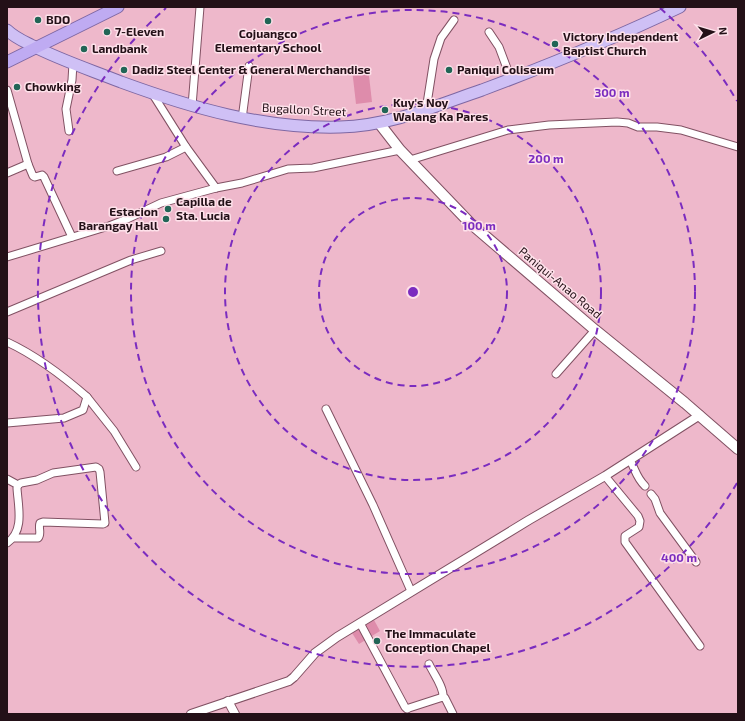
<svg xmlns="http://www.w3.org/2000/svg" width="745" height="721" font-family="'Exo 2',sans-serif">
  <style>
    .green { fill: #de8cab }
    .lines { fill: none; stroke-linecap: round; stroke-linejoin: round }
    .minor-casing { stroke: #815163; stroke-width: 9 }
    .tertiary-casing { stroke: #815163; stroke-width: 10 }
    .secondary-casing { stroke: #815163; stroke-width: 12 }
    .primary-casing { stroke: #7e67a3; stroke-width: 13 }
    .trunk-casing { stroke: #7e67a3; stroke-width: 13 }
    .minor { stroke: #fff; stroke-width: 7 }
    .tertiary { stroke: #fff; stroke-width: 8 }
    .secondary { stroke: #fff; stroke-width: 10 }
    .primary { stroke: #cfc0f5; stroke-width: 11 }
    .trunk { stroke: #bfabf2; stroke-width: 11 }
    .ring { fill: none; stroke: #7b2cbf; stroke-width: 2; stroke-dasharray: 7 5 }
    .poi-dot { fill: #216556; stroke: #fee1ea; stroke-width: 1.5 }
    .labels { text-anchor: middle; stroke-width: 3; stroke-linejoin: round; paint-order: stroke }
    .poi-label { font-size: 12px; font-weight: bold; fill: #231017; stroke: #fee1ea; text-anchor: start }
    .street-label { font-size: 12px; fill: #231017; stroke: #fee1ea }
    .centre { fill: #7b2cbf; stroke: #fee1ea; stroke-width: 2 }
    .ring-label { font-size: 12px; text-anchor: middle; font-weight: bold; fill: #7b2cbf; stroke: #fee1ea; stroke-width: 3; stroke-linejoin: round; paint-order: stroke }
  </style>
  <rect width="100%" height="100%" fill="#eeb8cb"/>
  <g class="green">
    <path d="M368 67 372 102 356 104 352 69Z"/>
    <path d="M374 620 380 631 359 644 352 633Z"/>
  </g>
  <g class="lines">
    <g class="minor-casing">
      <g id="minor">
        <path d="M489 32 499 47 511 79"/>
        <path d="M7 90 28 164"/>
        <path d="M152 93 186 147 216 188"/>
        <path d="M192 106 200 7"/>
        <path d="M426 110 434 59 441 38 454 20"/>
        <path d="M242 119 249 66"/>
        <path d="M69 131 66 109 72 80 73 63"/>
        <path d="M410 160 508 130 549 125 617 122 628 123 638 127H657L681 130 738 147"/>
        <path d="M117 171 166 157 186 147"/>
        <path d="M7 173 28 164 33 176 35 177 42 175 44 177 72 237"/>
        <path d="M7 257 109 226 127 219 161 203 216 188 242 183 288 169 313 168 400 150"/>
        <path d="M7 312 131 260 161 251"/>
        <path d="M7 342C37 356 62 375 87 397L83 410 64 418 7 423"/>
        <path d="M556 374 595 330"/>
        <path d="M87 397 114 431 136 467"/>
        <path d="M326 409 373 505 411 591"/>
        <path d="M630 460C636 471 636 477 645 486"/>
        <path d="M605 476 638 516 640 521 639 527 625 536V542L700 646"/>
        <path d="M7 479 18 485"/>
        <path d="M651 494 655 499 660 513 696 562"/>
        <path d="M7 543C25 531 18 506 17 488L18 485 21 483 37 480 53 473 96 467 99 469 100 472 105 523 103 524 43 522 40 523C38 528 42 534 38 538H13"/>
        <path d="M360 623 405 707 407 709 409 708 443 697 445 698 453 714"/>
        <path d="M429 664C433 673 444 687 443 697"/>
      </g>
    </g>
    <g class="tertiary-casing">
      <g id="tertiary">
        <path d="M228 701 235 714"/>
        <path d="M191 714 289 681 294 677 315 653 337 637 529 520 605 476 700 415"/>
      </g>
    </g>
    <g class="secondary-casing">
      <path id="secondary" d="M379 123 400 150 470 223 595 330 685 403 738 449"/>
    </g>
    <g class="primary-casing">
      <path id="primary" d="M7 30C14 37 23 41 31 45 60 60 91 70 121 82 192 108 264 129 340 127 390 126 435 106 482 90 549 65 615 38 680 7"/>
    </g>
    <g class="trunk-casing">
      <path id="trunk" d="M7 62 118 7"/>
    </g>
    <use href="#minor" class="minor"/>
    <use href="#tertiary" class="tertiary"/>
    <use href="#secondary" class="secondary"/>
    <use href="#primary" class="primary"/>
    <use href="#trunk" class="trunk"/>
  </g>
  <g class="ring">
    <circle cx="413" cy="292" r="94"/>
    <circle cx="413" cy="292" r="188"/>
    <circle cx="413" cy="292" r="282"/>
    <path d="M737 483A376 376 0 1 1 166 8M660 8A376 376 0 0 1 737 101"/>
  </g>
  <g class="poi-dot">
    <circle cx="38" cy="20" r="4"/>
    <circle cx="268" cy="21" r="4"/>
    <circle cx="107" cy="32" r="4"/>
    <circle cx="555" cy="44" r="4"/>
    <circle cx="84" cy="49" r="4"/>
    <circle cx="124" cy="70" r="4"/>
    <circle cx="449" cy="70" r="4"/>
    <circle cx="17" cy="87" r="4"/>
    <circle cx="385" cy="110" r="4"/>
    <circle cx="168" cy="209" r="4"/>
    <circle cx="166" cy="219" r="4"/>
    <circle cx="377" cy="641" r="4"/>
  </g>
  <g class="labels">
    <g class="poi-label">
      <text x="46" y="24">BDO</text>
      <text x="115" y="36">7-Eleven</text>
      <text x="268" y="38" text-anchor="middle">Cojuangco<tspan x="268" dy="14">Elementary School</tspan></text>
      <text x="563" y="41">Victory Independent<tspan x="563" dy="14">Baptist Church</tspan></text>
      <text x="92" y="53">Landbank</text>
      <text x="132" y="74">Dadiz Steel Center &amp; General Merchandise</text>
      <text x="457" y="74">Paniqui Coliseum</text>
      <text x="25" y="91">Chowking</text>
      <text x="393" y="107">Kuy's Noy<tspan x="393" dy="14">Walang Ka Pares</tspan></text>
      <text x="176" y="206">Capilla de<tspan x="176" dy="14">Sta. Lucia</tspan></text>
      <text x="158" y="216" text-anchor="end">Estacion<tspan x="158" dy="14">Barangay Hall</tspan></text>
      <text x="385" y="638">The Immaculate<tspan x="385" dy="14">Conception Chapel</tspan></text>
    </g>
    <g class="street-label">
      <text transform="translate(304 110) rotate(3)" y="4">Bugallon Street</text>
      <text transform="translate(560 283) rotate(40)" y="4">Paniqui-Anao Road</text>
    </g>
  </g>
  <circle cx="413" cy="292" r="6" class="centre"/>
  <g class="ring-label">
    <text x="612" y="97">300 m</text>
    <text x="546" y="163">200 m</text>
    <text x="479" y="230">100 m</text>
    <text x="679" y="562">400 m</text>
  </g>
  <rect width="745" height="721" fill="none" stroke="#231017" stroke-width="16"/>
  <g transform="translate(713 32) rotate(85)" stroke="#fee1ea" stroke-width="3" paint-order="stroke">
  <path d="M0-3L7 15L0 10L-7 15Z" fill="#231017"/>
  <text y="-6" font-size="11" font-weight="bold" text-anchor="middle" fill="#231017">N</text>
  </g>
</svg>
